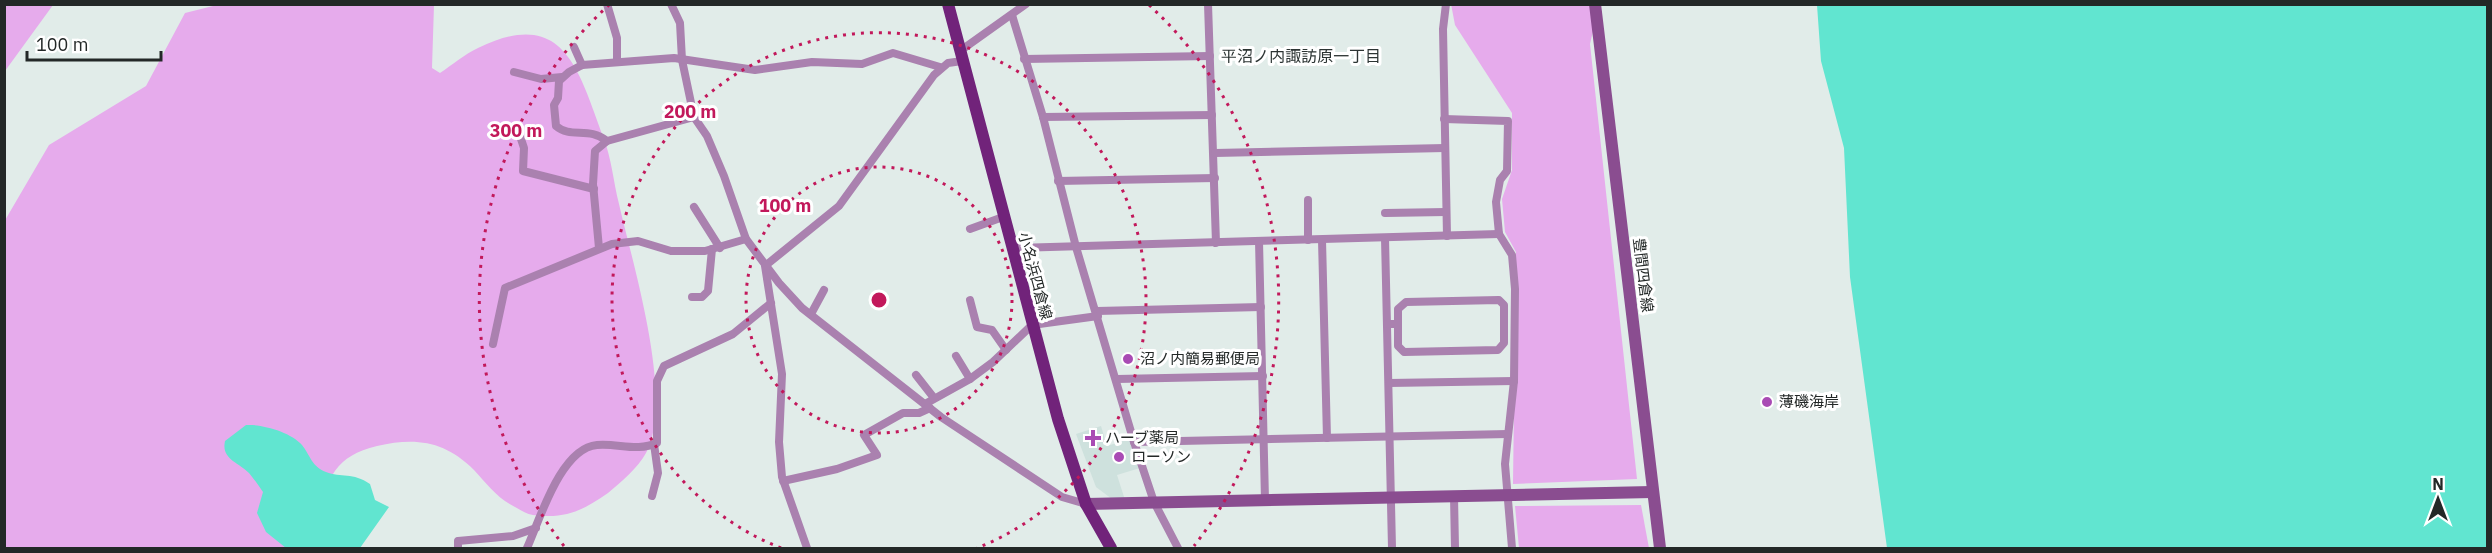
<svg xmlns="http://www.w3.org/2000/svg" width="2492" height="553" font-family="'IBM Plex Sans','Noto Sans JP',sans-serif">
  <style>
    .built { fill: #cee1dd }
    .green { fill: #e6abec }
    .water { fill: #61e5d0 }
    .lines { fill: none; stroke-linecap: round; stroke-linejoin: round }
    .street { stroke: #aa81af; stroke-width: 8 }
    .secondary { stroke: #8a4d90; stroke-width: 12 }
    .primary { stroke: #71237a; stroke-width: 12 }
    .ring { fill: none; stroke: #c2185b; stroke-width: 3; stroke-dasharray: 3 6 }
    .poi-dot { fill: #a94bb4; stroke: #fff; stroke-width: 2 }
    .labels { text-anchor: middle; stroke-width: 6; stroke-linejoin: round; paint-order: stroke }
    .street-label { font-size: 15px; fill: #232827; stroke: #fff }
    .poi-label { font-size: 15px; fill: #232827; stroke: #fff; text-anchor: start }
    .neighbourhood-label { font-size: 16px; fill: #2c3433; stroke: #fff }
    .centre { fill: #c2185b; stroke: #fff; stroke-width: 3 }
    .ring-label { font-size: 18px; text-anchor: middle; font-weight: bold; fill: #c2185b; stroke: #fff; stroke-width: 6; stroke-linejoin: round; paint-order: stroke }
  </style>
  <rect width="100%" height="100%" fill="#e1ece9"/>
  <path class="built" d="M1101 426 1107 446 1132 438 1140 468 1117 475 1125 500 1112 499 1096 487 1076 434Z"/>
  <g class="green">
    <path d="M5 4 53 5 5 71 4 5Z"/>
    <path d="M221 4 434 5 432 68 440 73C452 65 465 54 478 48 564 6 578 69 603 136 612 160 613 180 619 204 632 262 675 399 646 453 638 468 621 482 608 493 582 511 566 519 533 515 526 514 521 510 515 507 497 498 487 484 474 470 445 441 416 437 377 446 320 459 324 500 316 548H5L4 222 49 145 146 86 185 13Z"/>
    <path d="M1451 4 1599 5 1590 44 1637 479 1513 484 1516 252 1505 232 1502 199 1512 170V113L1455 25Z"/>
    <path d="M1641 505 1649 548H1519L1515 506Z"/>
  </g>
  <g class="water">
    <path d="M1817 5H2487V548H1887L1850 277 1844 148 1821 61Z"/>
    <path d="M246 425C262 424 291 432 302 445 310 455 312 467 326 472 341 478 353 472 370 484L375 500 389 507 360 548H286L266 532 257 513 263 492C259 486 254 479 249 473 238 462 221 459 225 441Z"/>
  </g>
  <g class="lines">
    <g class="street">
      <path d="M607 4 617 38V62"/>
      <path d="M671 4 680 23 682 60 694 117 707 136 724 176 746 239 779 283 802 308 941 417 1062 497 1086 504"/>
      <path d="M1208 4 1216 243"/>
      <path d="M1446 4 1443 29 1447 236"/>
      <path d="M1012 15 1043 117 1076 247 1134 442 1154 502 1178 548"/>
      <path d="M574 47 582 65"/>
      <path d="M960 51 1026 4"/>
      <path d="M1024 59 1210 56"/>
      <path d="M514 72 541 79 562 77"/>
      <path d="M1043 117 1212 115"/>
      <path d="M1444 119 1508 121 1507 171 1500 180 1496 202 1499 234 1512 255 1515 289 1514 381 1505 464 1512 548"/>
      <path d="M519 133 524 148 523 171 594 189"/>
      <path d="M607 141C589 126 571 139 556 126L554 105 558 98 559 81 569 72 582 65 674 58 755 70 812 62 862 64 893 53 940 67"/>
      <path d="M1215 153 1445 148"/>
      <path d="M1058 181 1215 178"/>
      <path d="M1308 200V240"/>
      <path d="M694 207 720 248"/>
      <path d="M1385 213 1446 212"/>
      <path d="M970 229 1003 217"/>
      <path d="M1385 238 1392 548"/>
      <path d="M1322 240 1327 438"/>
      <path d="M1259 241 1265 500"/>
      <path d="M599 248 593 184 595 151 607 141 694 117"/>
      <path d="M1012 248 1499 234"/>
      <path d="M692 297H702L708 291 712 249"/>
      <path d="M970 300 977 327 992 330 1006 350"/>
      <path d="M1097 311 1261 307"/>
      <path d="M811 314 824 290"/>
      <path d="M1387 324H1398V346L1404 352 1498 350 1504 343V305L1499 300 1406 302 1398 309V324"/>
      <path d="M493 344 505 288 612 244 638 241 671 251H705L746 239"/>
      <path d="M956 356 970 379"/>
      <path d="M916 375 934 398"/>
      <path d="M1117 379 1263 376"/>
      <path d="M1389 383 1514 381"/>
      <path d="M925 404 970 379 993 362 1032 325 1098 316"/>
      <path d="M1134 442 1508 434"/>
      <path d="M783 481 837 469 877 455 864 435 903 413H919L930 408"/>
      <path d="M652 496 658 473 654 444"/>
      <path d="M1454 496 1455 548"/>
      <path d="M458 548V541L513 536 536 528"/>
      <path d="M527 548C540 519 561 448 597 445 618 443 637 452 657 443V381L664 366 733 334 771 303"/>
      <path d="M807 548 782 477 779 442 782 374 765 266 839 206 934 75 948 63 962 61"/>
    </g>
    <g class="secondary">
      <path d="M1595 4 1660 548"/>
      <path d="M1086 504 1652 492"/>
    </g>
    <path class="primary" d="M948 4 1058 419 1086 504 1111 548"/>
  </g>
  <g class="ring">
    <circle cx="879" cy="300" r="133"/>
    <path d="M781 548A267 267 0 1 1 977 548"/>
    <path d="M564 546A400 400 0 0 1 609 5M1149 5A400 400 0 0 1 1194 546"/>
  </g>
  <g class="poi-dot">
    <circle cx="1128" cy="359" r="6"/>
    <circle cx="1767" cy="402" r="6"/>
    <path d="M1090 429h6v6h6v6h-6v6h-6v-6h-6v-6h6z"/>
    <circle cx="1119" cy="457" r="6"/>
  </g>
  <g class="labels">
    <g class="street-label">
      <text transform="translate(1643 275) rotate(83)" y="5">豊間四倉線</text>
      <text transform="translate(1035 276) rotate(75)" y="5">小名浜四倉線</text>
    </g>
    <g class="poi-label">
      <text x="1140" y="364">沼ノ内簡易郵便局</text>
      <text x="1779" y="407">薄磯海岸</text>
      <text x="1105" y="443">ハーブ薬局</text>
      <text x="1131" y="462">ローソン</text>
    </g>
    <g class="neighbourhood-label">
      <text x="1301" y="62">平沼ノ内諏訪原一丁目</text>
    </g>
  </g>
  <circle cx="879" cy="300" r="9" class="centre"/>
  <g class="ring-label">
    <text x="690" y="118">200 m</text>
    <text x="516" y="137">300 m</text>
    <text x="785" y="212">100 m</text>
  </g>
  <rect width="2492" height="553" fill="none" stroke="#232827" stroke-width="12"/>
  <g transform="translate(2438 499)" stroke="#ffffff" stroke-width="4.5" paint-order="stroke">
  <path d="M0-4.5L10 22L0 15L-10 22Z" fill="#232827"/>
  <text y="-9" font-size="16" font-weight="bold" text-anchor="middle" fill="#232827">N</text>
  </g>
  <path d="M27 51v9h134v-9" fill="none" stroke="#232827" stroke-width="3"/>
  <text x="36" y="51" font-size="18" fill="#232827" stroke="#ffffff" stroke-width="4.5" paint-order="stroke">100 m</text>
</svg>
